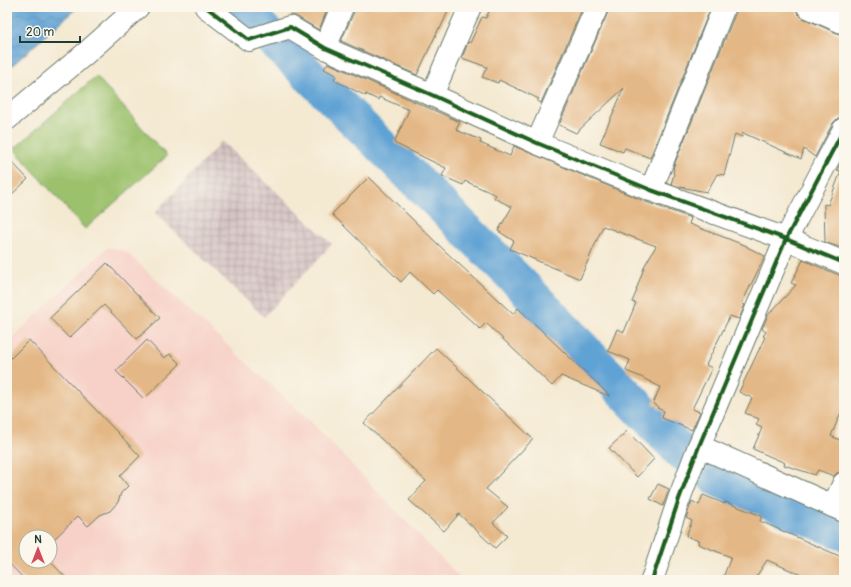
<svg xmlns="http://www.w3.org/2000/svg" width="851" height="587" font-family="Pangolin,sans-serif">
  <style>
    .built { fill: #f7d1c7; fill-rule: evenodd }
    .industrial { fill: url(#industrial-grid) }
    .park { fill: #9bc16c; stroke: #5d7f50 }
    .water { fill: url(#water-waves); stroke: #3f7084 }
    .lines { fill: none; stroke-linecap: round; stroke-linejoin: round }
    .river { stroke: #5fa2d4; stroke-width: 36 }
    .building { fill: #e4b886 }
    .minor-casing { stroke: #6a796b; stroke-width: 24 }
    .minor { stroke: #fff; stroke-width: 22 }
    .cycleway-casing { stroke: #fbf7ec; stroke-width: 6 }
    .cycleway { stroke: #1b5e20; stroke-width: 4 }
  </style>
  <defs>
    <pattern id="industrial-grid" width="8" height="8" patternUnits="userSpaceOnUse"><rect width="8" height="8" fill="#d2bfc0"/><path d="M0 4h8M4 0v8" fill="none" stroke="#aa9c9d"/></pattern>
    <pattern id="water-waves" width="16" height="10" patternUnits="userSpaceOnUse"><rect width="16" height="10" fill="#5fa2d4"/><path d="M0 5q4-4 8 0t8 0" fill="none" stroke="#4e85ad"/></pattern>
  </defs>
  <rect width="100%" height="100%" fill="#fbf7ec"/>
  <filter id="ink" filterUnits="userSpaceOnUse"><feTurbulence type="fractalNoise" baseFrequency=".025" numOctaves="2"/><feDisplacementMap in="SourceGraphic" scale="8" xChannelSelector="R" yChannelSelector="G"/><feConvolveMatrix kernelMatrix="1 2 1 2 8 2 1 2 1" color-interpolation-filters="sRGB"/></filter>
  <filter id="wash" filterUnits="userSpaceOnUse"><feTurbulence type="fractalNoise" baseFrequency=".012" numOctaves="4" result="noise"/><feDisplacementMap in="SourceGraphic" scale="16" xChannelSelector="R" yChannelSelector="G"/><feGaussianBlur stdDeviation="0.9" result="paint"/><feColorMatrix in="noise" values="0 0 0 0 0 0 0 0 0 0 0 0 0 0 0 0 0 1.4 0 .05"/><feComposite in="paint" operator="in"/></filter>
  <g filter="url(#wash)">
    <rect width="100%" height="100%" fill="#f4e9d1"/>
    <path class="built" d="M108 247 125 251 311 422 462 580H7V343ZM26 537H50V561H26Z"/>
    <path class="industrial" d="M222 141 332 244 264 317 155 213Z"/>
    <path class="park" d="M96 76 167 156 85 229 14 149Z"/>
    <path class="water" d="M7 7H78L7 70Z"/>
    <g class="lines">
      <path class="river" d="M240 7 520 283 683 454 722 481 844 533"/>
    </g>
    <g id="blocks">
      <g class="building">
        <path d="M293 7H318L327 10 319 30 296 16 290 15Z"/>
        <path d="M354 7H450L440 29 439 28 417 75 341 41 354 12Z"/>
        <path d="M491 7H583L541 103 537 101 539 99 499 80 498 83 482 77 487 67 462 58 468 42 470 43 482 17 486 18Z"/>
        <path d="M609 7H711L650 158 625 148 623 152 600 143 624 88 576 133 559 125 608 12Z"/>
        <path d="M736 7H796L798 14 803 18 839 34 844 35V117L838 118 833 123 815 157 804 149 801 159 743 133 742 137 735 134 724 175 717 174 707 192 680 187 671 184 674 174 673 173 674 169 673 168 736 12Z"/>
        <path d="M328 63 460 122 456 130 481 140 480 143 510 156 514 146 646 202 691 218 689 224 747 246V247L765 256 742 303 745 305 739 319 730 316 706 365 712 368 692 409 700 412 692 430 662 418 664 411 657 408 658 406 653 404 660 387 641 377 626 371 630 360 608 351 617 329 624 332 636 303 632 302 637 290H636L645 265 656 246 603 226 580 279 510 249 514 241 498 231 512 207 494 198 496 195 465 181 463 185 442 176 446 168 394 143 409 110 379 97 378 100 366 94V96L334 80 336 75 324 69Z"/>
        <path d="M844 156V249L825 242 824 204 828 205 841 171 837 170Z"/>
        <path d="M7 157 28 179 7 199Z"/>
        <path d="M369 177 445 251 513 314 518 308 609 395V396L561 376 552 386 486 323 480 329 437 290 433 294 410 272 401 282 332 214Z"/>
        <path d="M803 260 839 275H844V405L831 436 844 442V471L837 473 834 476 818 470 815 475 784 465 785 463 753 449 762 428 756 425 759 419 745 413 752 398 739 392 765 337 763 336 766 332 762 329 768 315 796 285 791 283Z"/>
        <path d="M107 263 160 318 137 339 104 305 69 338 50 318Z"/>
        <path d="M29 340 140 456 120 476 128 486 121 493 118 502 110 511 100 515 88 526 78 516 50 543V537H26V561H50L68 580H25L7 561V362Z"/>
        <path d="M147 340 164 358 170 354 180 364 144 399 116 371Z"/>
        <path d="M436 348 533 439 486 489 508 507 493 523 507 536 495 548 459 514 444 531 409 500 426 481 364 423Z"/>
        <path d="M627 431 654 459 637 477 609 448Z"/>
        <path d="M658 484 669 489 663 506 650 499Z"/>
        <path d="M703 495 725 504V502L762 516 760 521 844 558V568L839 580H813L767 560 754 580H722L731 557 698 544 699 541 686 536 692 521 686 518 692 501 699 505Z"/>
      </g>
    </g>
  </g>
  <g filter="url(#ink)">
    <use href="#blocks" fill-opacity="0" stroke="#6a796b" stroke-width="1"/>
    <g class="lines">
      <g class="minor-casing">
        <g id="minor">
          <path d="M206 7 249 40 290 27 325 48 432 95 537 143 651 190 786 239 844 263"/>
          <path d="M808 7 844 23"/>
          <path d="M325 48 342 7"/>
          <path d="M432 95 470 7"/>
          <path d="M7 119 85 54 138 7"/>
          <path d="M537 143 597 7"/>
          <path d="M651 190 724 7"/>
          <path d="M699 446 844 511"/>
          <path d="M833 506 844 483"/>
          <path d="M652 580 679 499 699 446 786 239 844 129"/>
        </g>
      </g>
      <use href="#minor" class="minor"/>
      <g class="cycleway-casing">
        <g id="cycleway">
          <path d="M206 7 249 40 290 27 325 48 432 95 537 143 651 190 786 239 844 263"/>
          <path d="M652 580 679 499 699 446 786 239 844 129"/>
        </g>
      </g>
      <use href="#cycleway" class="cycleway"/>
    </g>
  </g>
  <rect width="851" height="587" fill="none" stroke="#fbf7ec" stroke-width="24"/>
  <g transform="translate(38 549)"><circle r="19" fill="#fbf7ec" stroke="#a3ada2"/>
  <path d="M0-3L7 15L0 10L-7 15Z" fill="#d1495b"/>
  <text y="-6" font-size="11" font-weight="bold" text-anchor="middle" fill="#1f3d34">N</text>
  </g>
  <path d="M20 36v6h60v-6" fill="none" stroke="#1f3d34" stroke-width="2"/>
  <text x="26" y="36" font-size="12" fill="#1f3d34" stroke="#fbf7ec" stroke-width="3" paint-order="stroke">20 m</text>
</svg>
